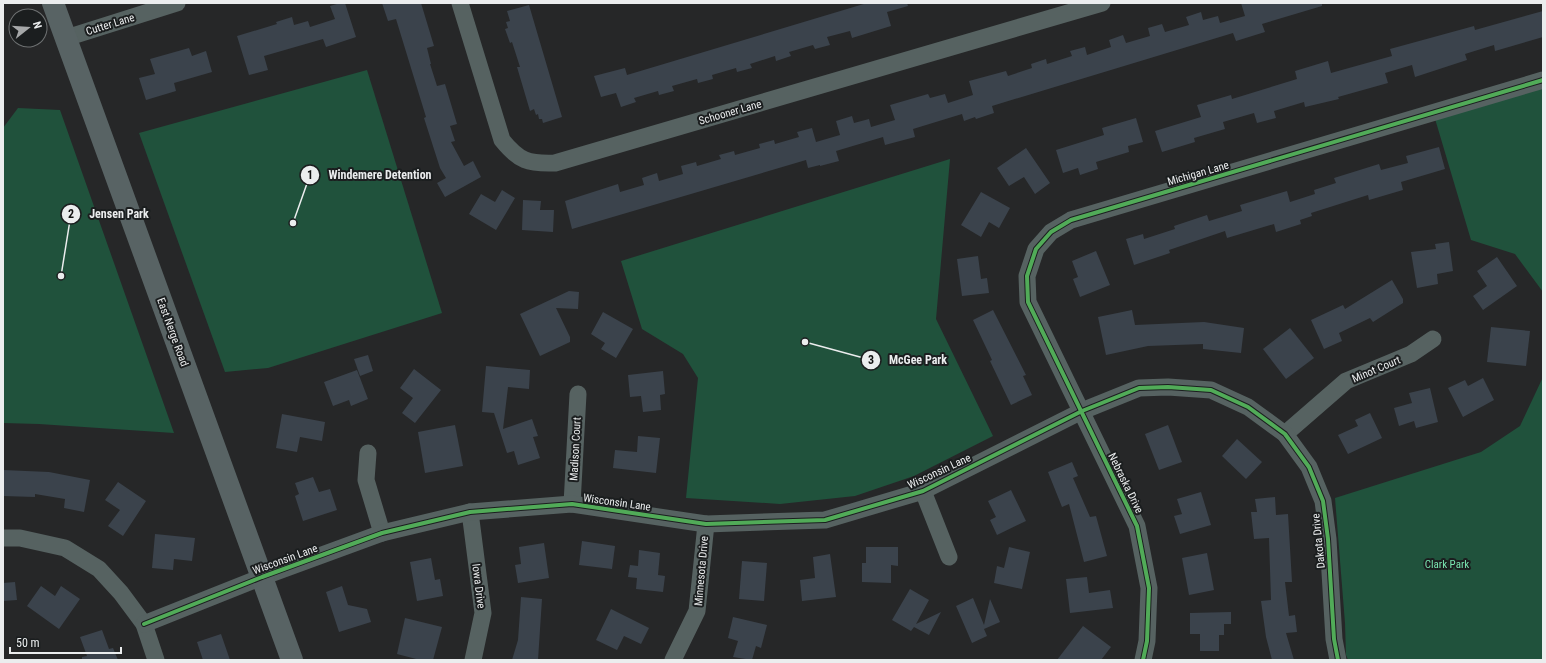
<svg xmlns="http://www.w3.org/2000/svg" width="1546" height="663" font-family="'Roboto Condensed',sans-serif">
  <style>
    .green { fill: #20523c }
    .building { fill: #3b434c }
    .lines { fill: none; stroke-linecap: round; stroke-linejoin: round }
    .street { stroke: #566261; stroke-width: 17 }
    .secondary { stroke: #586364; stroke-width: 22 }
    .cycleway-casing { stroke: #1b1e1f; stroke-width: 6 }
    .cycleway { stroke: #51ab58; stroke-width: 4 }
    .labels { text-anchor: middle; stroke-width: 4; stroke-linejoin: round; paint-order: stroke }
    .street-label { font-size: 11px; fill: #ebedee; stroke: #1b1e1f }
    .park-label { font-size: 11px; fill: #7ae5b1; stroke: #1b1e1f }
    .leader { fill: none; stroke: #ebedee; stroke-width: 1.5 }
    .callout-dot { fill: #ebedee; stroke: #1b1e1f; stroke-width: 1.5 }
    .mark-label { font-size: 12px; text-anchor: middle; font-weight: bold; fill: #111 }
    .callout-label { font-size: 12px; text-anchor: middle; font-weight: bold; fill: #ebedee; stroke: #1b1e1f; stroke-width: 4; stroke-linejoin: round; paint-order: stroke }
  </style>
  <rect width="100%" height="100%" fill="#262728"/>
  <g class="green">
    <path d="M367 70 442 313 268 368 225 372 139 133Z"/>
    <path d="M1543 80V292L1515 254 1471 240 1433 112Z"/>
    <path d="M18 108 60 110 174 433 39 424 3 423V128Z"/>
    <path d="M950 159 936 319 993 436 914 476 855 496 780 504 686 498 698 378 683 354 642 329 621 261Z"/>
    <path d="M1543 377V660H1348L1346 655 1345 623 1335 498 1481 452 1520 426Z"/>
  </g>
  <g class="building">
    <path d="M340 3H345L356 37 326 47 323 39 264 56 268 70 249 75 237 36 277 24 276 22 292 17 294 25 308 21 310 27 335 19 330 6Z"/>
    <path d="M382 3H421L434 46 427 48 431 64H430L437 86 445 84 457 124 450 126 455 141 451 142 464 166 473 161 481 177 445 197 437 183 446 178 440 168 424 118 426 117 396 19 388 21Z"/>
    <path d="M867 3H907L908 6 887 12 891 26 852 38 850 31 827 37 830 45 815 49 813 45 789 52 791 56 776 61 775 56 750 64 752 68 737 72 736 68 712 75 713 79 698 83 697 79 672 86 674 91 659 95 658 91 634 98 636 102 621 107 616 93 601 97 594 76 625 68 627 75Z"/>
    <path d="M1241 3H1322V6L1262 24 1265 32 1236 41 1233 33 992 106 994 113 976 119 975 117 964 121 962 114 913 129 915 137 885 145 883 137 836 151 839 161 820 166V165L808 168 806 160 572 229 565 201 618 184 620 192 644 185 642 178 657 173 659 181 683 174 681 166 696 162 697 166 721 159 719 155 734 151 735 155 760 148 759 144 774 140 775 144 799 137 797 132 812 128 816 142 840 135 836 121 852 116 854 123 869 119 871 127 895 120 890 105 928 94 930 98 945 94 948 103 973 95 969 81 1006 71 1008 76 1032 68 1031 64 1046 59 1047 64 1072 56 1070 51 1085 47 1087 55 1111 47 1109 40 1123 35 1126 43 1150 36 1148 28 1162 24 1165 32 1189 25 1186 17 1201 12 1203 20 1218 16 1220 23 1245 16Z"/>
    <path d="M529 5 562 117 543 123 542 119H539L538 114 536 115 534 109 530 111 517 67H520L512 42 510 43 505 29 508 28 506 22 510 21 507 11Z"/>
    <path d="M1543 11V37L1495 51 1494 45 1465 54 1467 60 1415 77 1412 65 1385 73 1388 83 1338 97 1339 99 1305 107 1304 102 1274 111 1276 118 1257 123 1254 113 1223 122 1225 129 1194 138 1195 142 1162 152 1155 131 1201 117 1197 105 1231 95 1232 99 1297 79 1295 71 1328 61 1331 73 1392 56 1390 49 1474 26 1475 30Z"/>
    <path d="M189 48 192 56 206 51 212 72 174 83 176 91 146 100 139 78 155 74 150 59Z"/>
    <path d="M1136 118 1143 142 1128 146 1129 152 1096 162 1098 169 1080 175 1078 168 1063 173 1056 150 1104 135 1102 128Z"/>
    <path d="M1439 147 1445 169 1401 182 1403 190 1369 200 1368 195 1311 213 1312 216 1300 220 1301 224 1276 232 1274 224 1227 238 1225 231 1169 250 1170 253 1134 265 1126 239 1143 234 1144 239 1175 229 1174 226 1207 215 1209 221 1242 211 1240 205 1287 191 1290 202 1315 194 1314 190 1336 183 1334 178 1379 164 1381 170 1408 163 1406 156Z"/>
    <path d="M1026 148 1050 183 1035 194 1024 177 1009 186 997 168Z"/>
    <path d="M502 190 515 198 496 230 469 214 481 194 495 202Z"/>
    <path d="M981 192 1010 208 999 228 989 222 981 237 961 225Z"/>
    <path d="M523 200 541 201 540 210H554L553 232 522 230Z"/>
    <path d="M1449 242 1453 271 1437 274 1438 284 1417 288 1411 252 1436 249 1435 244Z"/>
    <path d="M1096 251 1110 285 1080 297 1073 279 1078 277 1072 261Z"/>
    <path d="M978 256 981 279 987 278 989 293 962 296 957 259Z"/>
    <path d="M1497 257 1517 286 1483 310 1473 296 1487 286 1477 271Z"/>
    <path d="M1392 280 1403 299V303L1373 322 1370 318 1339 333 1342 341 1324 349 1311 320 1343 305 1345 309Z"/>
    <path d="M569 291 579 292 578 309 556 308 570 337V342L540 356 520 314Z"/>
    <path d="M993 310 1026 375 1023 376 1032 395 1011 405 990 361 992 360 973 320Z"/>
    <path d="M1132 310 1135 325 1204 322 1244 328 1241 353 1203 349V344L1148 346 1106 355 1098 317Z"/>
    <path d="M603 312 633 329 616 358 601 349 605 343 591 334Z"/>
    <path d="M1491 327 1530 331 1526 366 1487 362Z"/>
    <path d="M1290 328 1314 358 1286 379 1263 349Z"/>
    <path d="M368 355 373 371 360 376 354 359Z"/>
    <path d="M486 366 530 370 529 389 508 387 503 429 532 419 538 436 533 437 540 458 518 465 514 451 507 453 494 413 482 412Z"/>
    <path d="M414 369 441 390 415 423 402 413 413 398 400 388Z"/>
    <path d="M357 370 368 399 351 406 349 400 333 406 324 382Z"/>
    <path d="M663 371 665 394 660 395 661 410 643 412 641 396 630 397 628 375Z"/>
    <path d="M1483 378 1494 400 1463 417 1448 388 1465 380 1468 386Z"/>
    <path d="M1430 388 1438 422 1416 428 1414 421 1399 426 1394 408 1412 403 1409 393Z"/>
    <path d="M1370 413 1382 438 1348 454 1338 435 1358 426 1355 420Z"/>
    <path d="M282 414 325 422 322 441 300 437 297 452 276 448Z"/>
    <path d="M455 425 463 466 425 473 418 432Z"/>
    <path d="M1168 425 1182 462 1159 470 1145 434Z"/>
    <path d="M638 436 660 438 656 473 613 468 615 450 637 452Z"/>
    <path d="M1237 439 1262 462 1246 479 1222 456Z"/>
    <path d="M1072 462 1078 476 1073 478 1090 517 1096 516 1107 556 1084 562 1069 504 1062 507 1048 472Z"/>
    <path d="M3 470 49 472 90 480 84 512 64 508 65 499 35 494V497L3 496Z"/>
    <path d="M313 477 319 492 330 489 337 510 303 521 295 496 299 494 295 483Z"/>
    <path d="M118 482 146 501 123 536 108 526 120 510 105 500Z"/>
    <path d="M1011 490 1026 521 997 535 990 520 996 517 988 501Z"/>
    <path d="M1201 492 1211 525 1180 534 1174 516 1182 514 1177 499Z"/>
    <path d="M1275 497 1276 515 1288 514 1292 582H1285L1289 616 1295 615 1297 632 1286 633 1294 660H1272L1266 637 1261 601 1271 600 1269 538 1254 539 1251 512H1257L1255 499Z"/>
    <path d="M155 534 195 538 192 561 174 559 173 570 152 568Z"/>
    <path d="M582 541 615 546 612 569 579 565Z"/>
    <path d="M544 543 549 578 518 583 515 565 521 564 519 547Z"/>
    <path d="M866 547H898V566L891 565V583L862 582V563H866Z"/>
    <path d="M1009 547 1030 552 1022 589 994 583 997 566 1004 568Z"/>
    <path d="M639 550 660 553 658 575 665 576 663 592 636 589 637 578 628 577 630 565 638 566Z"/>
    <path d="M1207 553 1214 590 1189 595 1182 558Z"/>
    <path d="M830 554 836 597 802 601 800 580 815 578 813 557Z"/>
    <path d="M431 558 435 580 440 579 443 596 417 601 410 562Z"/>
    <path d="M742 561 767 563 764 601 739 599Z"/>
    <path d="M1087 577 1089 593 1110 590 1113 608 1070 613 1066 579Z"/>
    <path d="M15 582 17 600 3 601V583Z"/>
    <path d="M41 586 55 596 61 586 80 599 59 629 27 606Z"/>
    <path d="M342 586 348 605 367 609 371 622 339 632 326 592Z"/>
    <path d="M910 589 929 600 916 624 941 612 929 635 914 627 911 631 892 620Z"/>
    <path d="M521 597 542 599 538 660H512L518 640Z"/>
    <path d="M973 598 984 625 990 599 1000 622 984 629 987 636 972 643 956 606Z"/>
    <path d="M611 609 649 628 641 644 624 636 617 650 596 640Z"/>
    <path d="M1231 612V624H1224V635H1219V651H1200V634H1190V613Z"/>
    <path d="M733 617 767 625 761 648 756 646 752 660 733 657 738 641 728 638Z"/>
    <path d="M405 618 442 627 433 660H420L397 654Z"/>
    <path d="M1083 626 1111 647 1101 660H1057Z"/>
    <path d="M102 630 109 649 113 648 118 660H82V657L87 656 80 637Z"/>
    <path d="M221 634 230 660H203L197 642Z"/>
  </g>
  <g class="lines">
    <g class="street">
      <path d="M460 3 502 140C519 161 528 164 555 163L1102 3"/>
      <path d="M66 38 177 3"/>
      <path d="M1285 434 1346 381 1411 354 1433 339"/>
      <path d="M368 453 366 480 382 533"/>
      <path d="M923 491 949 557"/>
      <path d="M572 504 578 394"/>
      <path d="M470 512 483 613 473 660"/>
      <path d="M3 538H20L65 548 99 569 121 593 144 624 156 660"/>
      <path d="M144 624 262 577 382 533 470 512 572 504 706 524 825 520 923 491 1082 411 1139 388 1168 387 1211 390 1248 407 1285 434 1309 467 1323 501 1328 539 1334 639 1338 660"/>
      <path d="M673 660 697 611 706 524"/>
      <path d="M1143 660 1147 641 1149 588 1137 526 1028 302 1027 276 1036 249 1051 232 1071 220 1543 80"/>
    </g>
    <path class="secondary" d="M53 3 292 660"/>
    <g class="cycleway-casing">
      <g id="cycleway">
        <path d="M144 624 262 577 382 533 470 512 572 504 706 524 825 520 923 491 1082 411 1139 388 1168 387 1211 390 1248 407 1285 434 1309 467 1323 501 1328 539 1334 639 1338 660"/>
        <path d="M1143 660 1147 641 1149 588 1137 526 1028 302 1027 276 1036 249 1051 232 1071 220 1543 80"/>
      </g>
    </g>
    <use href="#cycleway" class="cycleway"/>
  </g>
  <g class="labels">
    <g class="street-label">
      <text transform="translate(110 24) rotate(-17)" y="4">Cutter Lane</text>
      <text transform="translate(730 112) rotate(-16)" y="4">Schooner Lane</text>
      <text transform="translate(1198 173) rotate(-16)" y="4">Michigan Lane</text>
      <text transform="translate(173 332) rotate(70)" y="4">East Nerge Road</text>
      <text transform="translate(1376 369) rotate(-23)" y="4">Minot Court</text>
      <text transform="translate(575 449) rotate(-87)" y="4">Madison Court</text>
      <text transform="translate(939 471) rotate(-25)" y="4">Wisconsin Lane</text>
      <text transform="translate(1126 483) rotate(64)" y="4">Nebraska Drive</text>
      <text transform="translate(617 502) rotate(8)" y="4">Wisconsin Lane</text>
      <text transform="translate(1318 541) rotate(-96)" y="4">Dakota Drive</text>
      <text transform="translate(285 559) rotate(-20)" y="4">Wisconsin Lane</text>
      <text transform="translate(701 571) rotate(-85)" y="4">Minnesota Drive</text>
      <text transform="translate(479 586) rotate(83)" y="4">Iowa Drive</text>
    </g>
    <g class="park-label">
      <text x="1447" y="568">Clark Park</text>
    </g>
  </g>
  <path class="leader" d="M293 223L310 175M61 276L71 214M805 342L871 360"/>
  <g class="callout-dot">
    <circle cx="293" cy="223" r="4"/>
    <circle cx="61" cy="276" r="4"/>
    <circle cx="805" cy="342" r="4"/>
    <circle cx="310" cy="175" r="10"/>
    <circle cx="71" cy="214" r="10"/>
    <circle cx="871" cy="360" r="10"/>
  </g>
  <g class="mark-label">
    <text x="310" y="179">1</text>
    <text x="71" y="218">2</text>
    <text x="871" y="364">3</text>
  </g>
  <g class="callout-label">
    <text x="380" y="179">Windemere Detention</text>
    <text x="119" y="218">Jensen Park</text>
    <text x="918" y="364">McGee Park</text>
  </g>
  <rect width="1546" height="663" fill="none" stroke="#ebedee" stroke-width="8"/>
  <g transform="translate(28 28) rotate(73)"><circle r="19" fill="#1b1e1f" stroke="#6e7172"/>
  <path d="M0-3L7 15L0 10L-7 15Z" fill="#a6a8a9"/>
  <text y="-6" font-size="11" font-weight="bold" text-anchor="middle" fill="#ebedee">N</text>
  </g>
  <path d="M10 647v6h111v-6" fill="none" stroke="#ebedee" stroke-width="2"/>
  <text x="16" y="647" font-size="12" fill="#ebedee" stroke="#1b1e1f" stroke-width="3" paint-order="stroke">50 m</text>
</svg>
